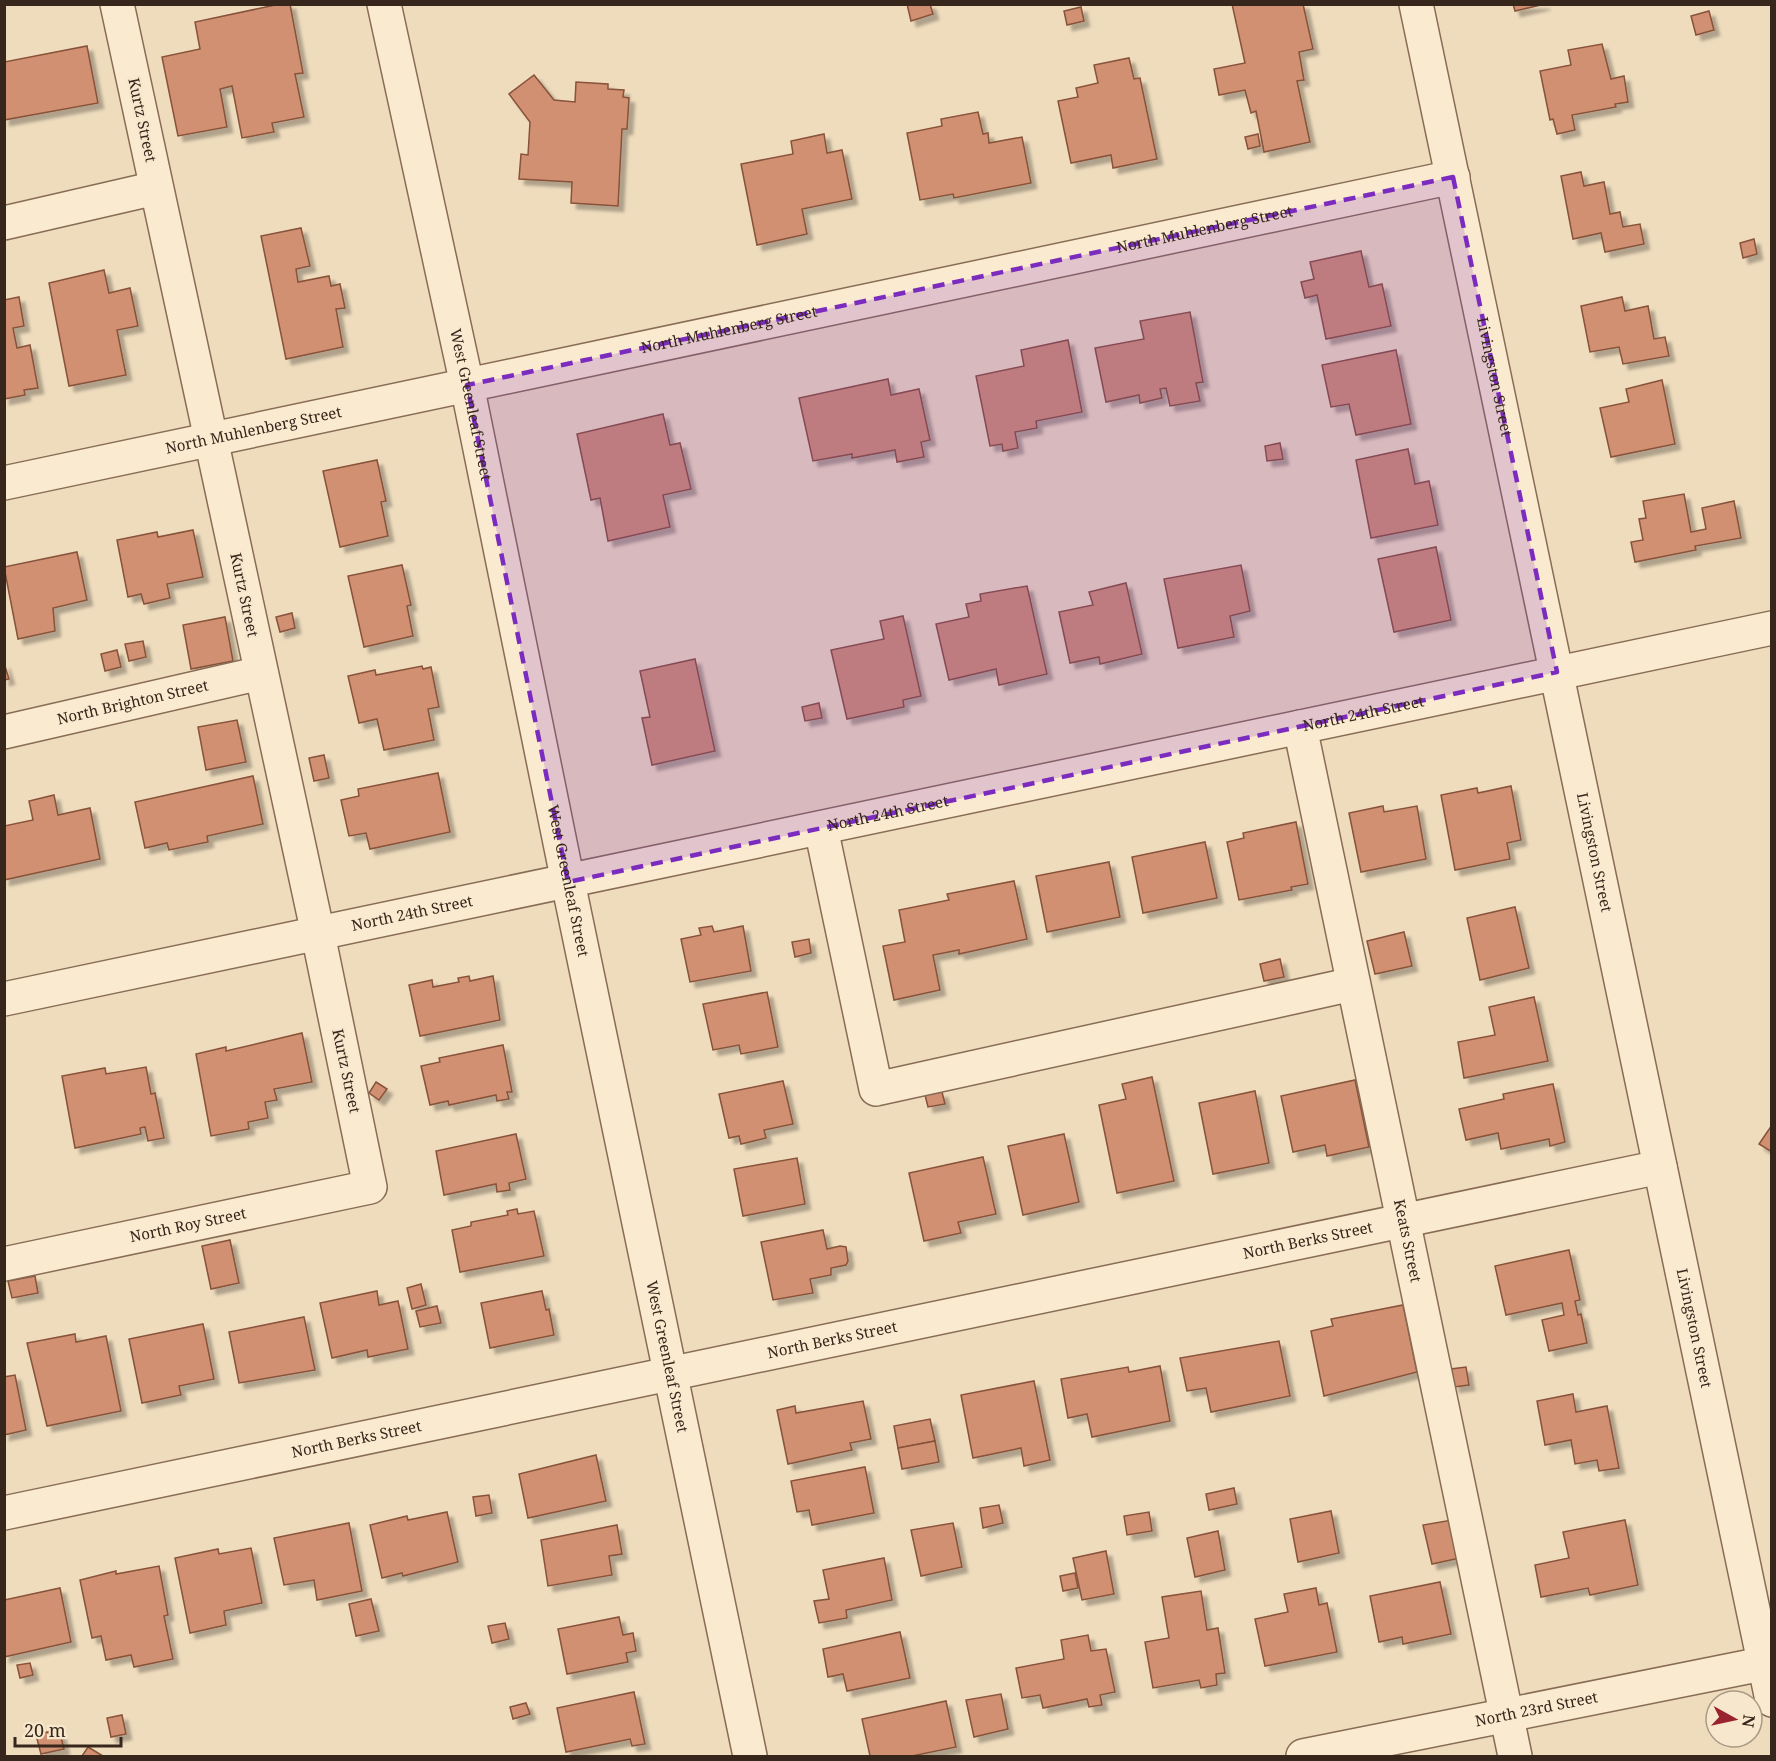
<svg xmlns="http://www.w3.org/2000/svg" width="1776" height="1761" font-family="'Noto Serif',serif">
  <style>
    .building { fill: #d09071; stroke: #88523a; stroke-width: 1.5; filter: url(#shadow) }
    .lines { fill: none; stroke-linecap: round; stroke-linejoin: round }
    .minor-casing { stroke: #886c55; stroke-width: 36 }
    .minor { stroke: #faead0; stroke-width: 33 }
    .marked { fill: #7b2cbf; fill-opacity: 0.2; stroke: #7b2cbf; stroke-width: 4.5; stroke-dasharray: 12 8; stroke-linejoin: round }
    .labels { text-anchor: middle; stroke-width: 4.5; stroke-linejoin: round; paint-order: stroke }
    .street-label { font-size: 15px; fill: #36261b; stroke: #f7e7cd }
  </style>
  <defs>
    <filter id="shadow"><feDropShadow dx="5.5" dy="5.5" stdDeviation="1.5" flood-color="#0004"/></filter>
  </defs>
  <rect width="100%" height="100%" fill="#efdcbd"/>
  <g class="building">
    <path d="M280 4H290L303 73 295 74 304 117 272 123 274 132 242 138 232 86 220 89 227 127 178 136 162 57 200 49 195 22Z"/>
    <path d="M907 4H930L933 14 911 21Z"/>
    <path d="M1232 4H1303L1313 49 1299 52 1304 80 1297 81 1310 142 1264 152 1256 111 1251 113 1245 90 1219 95 1214 69 1245 63Z"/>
    <path d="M1513 4H1545L1515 11Z"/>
    <path d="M1081 7 1084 21 1067 25 1064 11Z"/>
    <path d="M1709 11 1714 30 1696 35 1691 16Z"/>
    <path d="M1602 44 1611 79 1624 76 1628 102 1615 104 1616 107 1572 115 1575 130 1557 134 1553 119 1550 120 1540 71 1571 65 1568 50Z"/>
    <path d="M87 46 98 103 4 120V62Z"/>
    <path d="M1129 58 1134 79 1140 78 1157 159 1113 168 1111 155 1071 163 1058 101 1078 97 1076 88 1098 83 1094 65Z"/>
    <path d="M534 75 554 100 575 102 576 82 608 84V89L624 90 623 97 629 98 627 129H622L618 206 571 203 572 182 519 179 521 154 528 155 530 122 509 94Z"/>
    <path d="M978 112 983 134 988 133 989 143 1022 137 1031 183 954 198 953 194 920 200 907 133 942 126 941 119Z"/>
    <path d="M824 134 827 153 842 150 852 199 802 209 807 234 757 245 741 164 793 154 791 141Z"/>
    <path d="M1258 134 1260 146 1248 149 1245 137Z"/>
    <path d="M1581 172 1584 186 1604 182 1610 214 1620 212 1623 227 1640 224 1644 244 1605 252 1601 233 1573 239 1561 176Z"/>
    <path d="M301 228 310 266 296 269 298 282 329 276 331 286 340 284 345 308 336 309 343 347 286 359 261 236Z"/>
    <path d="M1754 239 1757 254 1743 258 1740 243Z"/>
    <path d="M1361 251 1369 287 1382 284 1391 326 1326 339 1317 295 1305 298 1301 282 1314 279 1310 262Z"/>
    <path d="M104 270 109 293 130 288 138 326 117 330 126 375 69 386 49 283Z"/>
    <path d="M19 297 24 326 13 328 17 348 30 345 38 388 24 390 25 395 4 399V300Z"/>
    <path d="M1622 297 1625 311 1648 306 1654 339 1665 337 1669 356 1623 364 1619 347 1590 352 1581 306Z"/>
    <path d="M1190 312 1203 382 1196 383 1200 401 1170 406 1166 388 1160 389 1162 398 1140 403 1139 395 1106 402 1095 348 1144 339 1140 321Z"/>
    <path d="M1068 340 1082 412 1036 421 1037 428 1015 432 1018 448 1003 451 1002 444 990 446 976 376 1024 366 1021 350Z"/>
    <path d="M1396 350 1411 424 1356 435 1349 404 1331 407 1322 365Z"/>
    <path d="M888 379 891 395 919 389 930 440 921 442 924 457 897 462 895 450 852 458V454L813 461 799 398Z"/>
    <path d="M1662 380 1675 444 1611 457 1600 408 1629 402 1626 389Z"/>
    <path d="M663 414 670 445 680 443 691 489 663 495 670 527 608 541 600 498 591 500 577 434Z"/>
    <path d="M1280 443 1283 459 1267 461 1265 446Z"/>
    <path d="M1408 449 1415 484 1429 481 1438 525 1371 538 1356 460Z"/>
    <path d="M377 460 386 501 381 502 388 536 340 547 323 471Z"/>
    <path d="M1684 494 1691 532 1706 529 1702 508 1734 501 1741 538 1695 546 1696 550 1635 562 1631 542 1643 540 1639 519 1646 518 1643 501Z"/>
    <path d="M193 530 203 577 167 584 170 598 144 604 141 594 128 597 117 540 157 532 158 537Z"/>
    <path d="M1436 547 1451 620 1394 632 1378 559Z"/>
    <path d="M77 552 87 600 53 608 55 631 18 639 4 567Z"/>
    <path d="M402 565 411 605 407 606 413 636 364 647 348 576Z"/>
    <path d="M1241 565 1250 611 1230 616 1234 637 1178 648 1164 579Z"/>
    <path d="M1126 583 1142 654 1100 664 1099 657 1070 663 1059 612 1093 605 1089 592Z"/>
    <path d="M1027 586 1047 674 999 685 996 669 949 680 936 624 969 617 966 604 981 601 980 594Z"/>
    <path d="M292 613 295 628 280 632 276 617Z"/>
    <path d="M903 616 921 696 903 700 904 707 847 719 831 650 884 639 880 621Z"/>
    <path d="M225 617 233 661 191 669 183 625Z"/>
    <path d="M143 641 146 657 129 661 125 644Z"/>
    <path d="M117 650 121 667 105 671 101 654Z"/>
    <path d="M695 659 715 751 652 765 642 718 650 717 640 671Z"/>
    <path d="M4 663 9 679 4 680Z"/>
    <path d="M422 666 423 669 431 667 439 707 428 709 434 740 384 750 377 719 359 723 348 676 375 670 376 675Z"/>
    <path d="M819 703 822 718 805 721 802 707Z"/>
    <path d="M237 720 246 762 206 770 198 727Z"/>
    <path d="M324 755 329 778 314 781 309 758Z"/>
    <path d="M438 773 450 832 370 849 366 833 349 836 341 800 359 796 358 789Z"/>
    <path d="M253 776 263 824 207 836 208 842 169 850 167 843 145 848 135 802Z"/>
    <path d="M1511 786 1521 840 1507 843 1510 859 1455 870 1441 795 1477 788 1478 793Z"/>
    <path d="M54 795 58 815 90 808 100 859 4 880V826L33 820 29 801Z"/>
    <path d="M1383 806 1384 812 1417 806 1426 859 1361 872 1349 813Z"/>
    <path d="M1296 822 1308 884 1291 887 1292 890 1239 900 1227 842 1244 838 1243 833Z"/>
    <path d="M1205 842 1217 898 1143 913 1132 857Z"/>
    <path d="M1109 862 1120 917 1047 932 1036 876Z"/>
    <path d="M1014 881 1027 939 959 954V950L933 955 940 990 894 1000 883 946 905 942 899 910 949 900 947 894Z"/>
    <path d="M1515 907 1529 968 1480 980 1467 918Z"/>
    <path d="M712 926 714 932 743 926 751 971 690 982 681 939 701 935 699 928Z"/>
    <path d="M1404 932 1412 966 1375 974 1367 941Z"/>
    <path d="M809 939 811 953 795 957 792 942Z"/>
    <path d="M1280 959 1284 977 1264 981 1260 964Z"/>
    <path d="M469 976 470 981 493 976 500 1020 420 1036 409 985 432 980 433 987 459 982 458 978Z"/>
    <path d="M767 992 778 1047 741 1054 739 1045 713 1050 703 1004Z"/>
    <path d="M1534 997 1548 1061 1464 1078 1458 1042 1495 1035 1489 1007Z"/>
    <path d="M302 1033 312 1082 274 1089 277 1100 265 1102 268 1118 248 1122 249 1129 211 1136 196 1054 226 1047V1051Z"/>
    <path d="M503 1045 512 1092H507L509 1099 497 1101 496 1095 449 1105 448 1101 430 1105 421 1066 440 1062 439 1058Z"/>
    <path d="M146 1067 151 1094 155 1093 164 1138 148 1141 145 1127 140 1128 141 1134 75 1148 62 1076 105 1068 106 1074Z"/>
    <path d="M1152 1077 1174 1181 1117 1193 1099 1105 1126 1099 1122 1084Z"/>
    <path d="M1355 1080 1369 1147 1327 1156 1325 1145 1293 1152 1281 1096Z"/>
    <path d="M783 1081 793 1124 764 1130 766 1138 741 1144 739 1136 729 1138 719 1094Z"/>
    <path d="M376 1082 387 1089 379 1100 369 1093Z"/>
    <path d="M1553 1084 1565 1142 1550 1146 1549 1139 1501 1149 1498 1133 1466 1140 1459 1109 1504 1099 1503 1094Z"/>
    <path d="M1255 1091 1269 1163 1213 1174 1199 1103Z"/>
    <path d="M942 1092 945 1104 928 1107 925 1095Z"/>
    <path d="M1772 1125V1152L1759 1144Z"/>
    <path d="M516 1134 526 1179 509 1183 510 1190 497 1192 496 1184 444 1195 436 1151Z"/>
    <path d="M1064 1134 1079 1202 1023 1215 1008 1146Z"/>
    <path d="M983 1157 996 1214 958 1222 961 1233 924 1241 909 1173Z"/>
    <path d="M797 1158 805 1204 743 1216 734 1169Z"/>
    <path d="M517 1209 518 1214 534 1211 544 1256 460 1272 452 1230 471 1226V1222L508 1215 507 1211Z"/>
    <path d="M823 1230 827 1249 840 1246 846 1247 848 1261 846 1265 831 1268V1275L810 1279 813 1293 773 1300 761 1242Z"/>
    <path d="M230 1240 239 1283 211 1289 202 1246Z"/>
    <path d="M1569 1250 1580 1300 1575 1301 1578 1315 1581 1314 1587 1343 1549 1351 1542 1320 1564 1315 1562 1303 1506 1315 1495 1266Z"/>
    <path d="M35 1276 38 1293 12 1298 8 1281Z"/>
    <path d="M421 1284 426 1305 412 1309 407 1288Z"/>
    <path d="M377 1291 379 1305 398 1301 408 1349 368 1357 367 1350 332 1358 320 1303Z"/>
    <path d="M542 1291 546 1310 549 1309 554 1335 490 1348 481 1303Z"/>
    <path d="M1403 1305 1417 1372 1324 1396 1311 1331 1333 1326 1331 1319Z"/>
    <path d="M437 1306 441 1323 420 1327 416 1311Z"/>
    <path d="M304 1317 315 1370 239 1383 229 1332Z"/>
    <path d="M203 1324 214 1379 179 1386 181 1395 142 1403 129 1339Z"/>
    <path d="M75 1334 76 1342 106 1336 121 1411 47 1426 27 1343Z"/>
    <path d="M1279 1341 1290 1396 1211 1412 1206 1388 1187 1391 1180 1358Z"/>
    <path d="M1160 1366 1170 1421 1092 1437 1087 1414 1068 1418 1061 1379 1128 1367 1129 1372Z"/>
    <path d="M1466 1367 1469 1385 1454 1387 1451 1369Z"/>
    <path d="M15 1375 26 1430 4 1435V1377Z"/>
    <path d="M1034 1381 1050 1460 1024 1466 1021 1448 973 1458 961 1395Z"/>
    <path d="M1573 1394 1576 1412 1607 1406 1619 1468 1599 1471 1597 1460 1575 1464 1571 1440 1545 1445 1537 1401Z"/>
    <path d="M863 1401 871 1439 850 1443 852 1450 788 1464 777 1410 795 1406 796 1413Z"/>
    <path d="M930 1419 935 1441 898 1448 894 1426Z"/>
    <path d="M935 1441 939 1462 902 1469 898 1448Z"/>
    <path d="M596 1455 606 1501 528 1518 519 1474Z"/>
    <path d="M865 1467 874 1513 812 1525 809 1510 797 1512 791 1481Z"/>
    <path d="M1234 1488 1237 1504 1209 1510 1206 1494Z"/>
    <path d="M489 1495 492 1513 476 1516 473 1497Z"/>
    <path d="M999 1505 1003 1523 983 1528 980 1508Z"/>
    <path d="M1331 1511 1339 1553 1298 1562 1290 1519Z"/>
    <path d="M447 1512 458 1562 403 1576 402 1573 382 1578 370 1525 407 1516 408 1520Z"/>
    <path d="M1149 1512 1152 1531 1127 1535 1124 1516Z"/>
    <path d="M1452 1520 1460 1558 1432 1564 1423 1525Z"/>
    <path d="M1625 1520 1638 1585 1590 1595 1588 1588 1541 1597 1535 1565 1569 1558 1563 1532Z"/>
    <path d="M349 1523 362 1591 317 1600 314 1580 284 1585 274 1538Z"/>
    <path d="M953 1523 962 1567 921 1576 911 1530Z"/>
    <path d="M617 1525 622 1554 609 1556 612 1575 548 1586 541 1540Z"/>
    <path d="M1218 1531 1225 1570 1195 1577 1187 1538Z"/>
    <path d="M251 1548 262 1603 224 1611 226 1625 190 1633 175 1558 218 1549 219 1554Z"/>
    <path d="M1106 1551 1114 1594 1082 1600 1073 1558Z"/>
    <path d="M884 1558 892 1600 846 1610 847 1618 819 1623 814 1601 829 1599 823 1570Z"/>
    <path d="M159 1566 168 1615 164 1616 173 1659 134 1667 131 1655 106 1660 101 1636 92 1638 80 1580 116 1571V1574Z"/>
    <path d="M1075 1573 1078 1588 1063 1591 1060 1576Z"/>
    <path d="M1440 1582 1451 1634 1403 1644 1402 1637 1379 1642 1370 1596Z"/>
    <path d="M60 1588 71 1642 4 1657V1600Z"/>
    <path d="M1316 1588 1319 1605 1327 1603 1337 1652 1265 1666 1255 1619 1288 1612 1284 1594Z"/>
    <path d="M1201 1591 1207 1630 1218 1628 1225 1673 1216 1674 1217 1685 1201 1688 1199 1680 1153 1688 1145 1642 1169 1638 1162 1597Z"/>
    <path d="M371 1599 379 1631 356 1636 349 1604Z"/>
    <path d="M619 1617 623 1635 633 1633 636 1651 626 1653 628 1662 567 1674 558 1629Z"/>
    <path d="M505 1623 509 1639 492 1643 488 1626Z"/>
    <path d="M900 1632 910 1678 847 1691 843 1674 828 1677 823 1649Z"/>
    <path d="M1088 1635 1091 1651 1106 1649 1115 1692 1100 1695 1102 1705 1089 1707 1087 1699 1043 1708 1040 1695 1022 1698 1016 1668 1064 1659 1061 1640Z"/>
    <path d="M30 1663 33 1675 20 1678 17 1665Z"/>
    <path d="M634 1692 645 1744 632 1746 630 1739 566 1752 557 1708Z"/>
    <path d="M1001 1694 1008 1729 974 1737 966 1700Z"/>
    <path d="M946 1701 956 1747 912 1756H870L862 1719Z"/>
    <path d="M526 1703 530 1714 513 1719 510 1707Z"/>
    <path d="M122 1715 126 1734 111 1737 107 1718Z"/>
    <path d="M59 1729 64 1749 41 1754 36 1735Z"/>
    <path d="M88 1747 103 1756H82Z"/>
  </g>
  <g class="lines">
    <g class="minor-casing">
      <g id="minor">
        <path id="s1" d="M384 4 467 385 568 882 750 1756"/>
        <path id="s2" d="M1416 4 1772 1700"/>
        <path d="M4 223 156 188"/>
        <path id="s3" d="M4 483 1453 177"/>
        <path id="s4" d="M1300 727 1515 1756"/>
        <path id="s5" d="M4 732 261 673"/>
        <path d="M821 828 876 1089 1353 984"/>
        <path id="s6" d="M4 999 1772 628"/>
        <path id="s7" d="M4 1264 370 1187 318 934 117 4"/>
        <path id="s8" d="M4 1513 1660 1167"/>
        <path id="s9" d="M1303 1756 1772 1662"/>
      </g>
    </g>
    <use href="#minor" class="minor"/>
  </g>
  <path class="marked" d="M1453 177 1557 672 568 882 467 385Z"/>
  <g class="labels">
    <g class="street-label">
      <text transform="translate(142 120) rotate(78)" y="5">Kurtz Street</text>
      <text dy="5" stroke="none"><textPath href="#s3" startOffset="1227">North Muhlenberg Street</textPath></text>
      <text dy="5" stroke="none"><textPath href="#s3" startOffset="741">North Muhlenberg Street</textPath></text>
      <text dy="5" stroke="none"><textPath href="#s2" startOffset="381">Livingston Street</textPath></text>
      <text dy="5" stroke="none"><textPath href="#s1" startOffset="410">West Greenleaf Street</textPath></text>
      <text dy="5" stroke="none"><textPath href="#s3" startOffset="255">North Muhlenberg Street</textPath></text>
      <text transform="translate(244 595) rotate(78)" y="5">Kurtz Street</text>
      <text dy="5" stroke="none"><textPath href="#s5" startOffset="132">North Brighton Street</textPath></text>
      <text dy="5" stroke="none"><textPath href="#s6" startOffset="1389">North 24th Street</textPath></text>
      <text dy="5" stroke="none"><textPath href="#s6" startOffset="903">North 24th Street</textPath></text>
      <text dy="5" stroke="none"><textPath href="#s2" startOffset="867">Livingston Street</textPath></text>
      <text dy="5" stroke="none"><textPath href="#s1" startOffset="896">West Greenleaf Street</textPath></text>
      <text dy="5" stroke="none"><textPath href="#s6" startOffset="417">North 24th Street</textPath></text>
      <text transform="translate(346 1071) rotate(78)" y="5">Kurtz Street</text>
      <text dy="5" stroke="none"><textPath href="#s7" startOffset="188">North Roy Street</textPath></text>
      <text dy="5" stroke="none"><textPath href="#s8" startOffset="1332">North Berks Street</textPath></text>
      <text dy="5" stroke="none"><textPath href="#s4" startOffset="525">Keats Street</textPath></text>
      <text dy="5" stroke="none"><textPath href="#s2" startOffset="1353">Livingston Street</textPath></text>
      <text dy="5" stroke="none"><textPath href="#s8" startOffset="846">North Berks Street</textPath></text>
      <text dy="5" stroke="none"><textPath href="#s1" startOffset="1382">West Greenleaf Street</textPath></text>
      <text dy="5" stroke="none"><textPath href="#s8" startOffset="360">North Berks Street</textPath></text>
      <text dy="5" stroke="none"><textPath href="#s9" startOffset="238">North 23rd Street</textPath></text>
    </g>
  </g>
  <rect width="1776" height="1761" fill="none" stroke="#36261b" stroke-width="12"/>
  <g transform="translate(1734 1719) rotate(98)"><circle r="28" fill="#f7e7cd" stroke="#aa9a86" stroke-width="1.5"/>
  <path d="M0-4.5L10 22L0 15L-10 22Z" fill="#99232e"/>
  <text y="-9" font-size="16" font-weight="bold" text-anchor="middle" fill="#36261b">N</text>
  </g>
  <path d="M15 1737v9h106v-9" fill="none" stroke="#36261b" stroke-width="3"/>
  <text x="24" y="1737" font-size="18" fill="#36261b" stroke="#f7e7cd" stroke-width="4.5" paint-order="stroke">20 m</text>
</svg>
